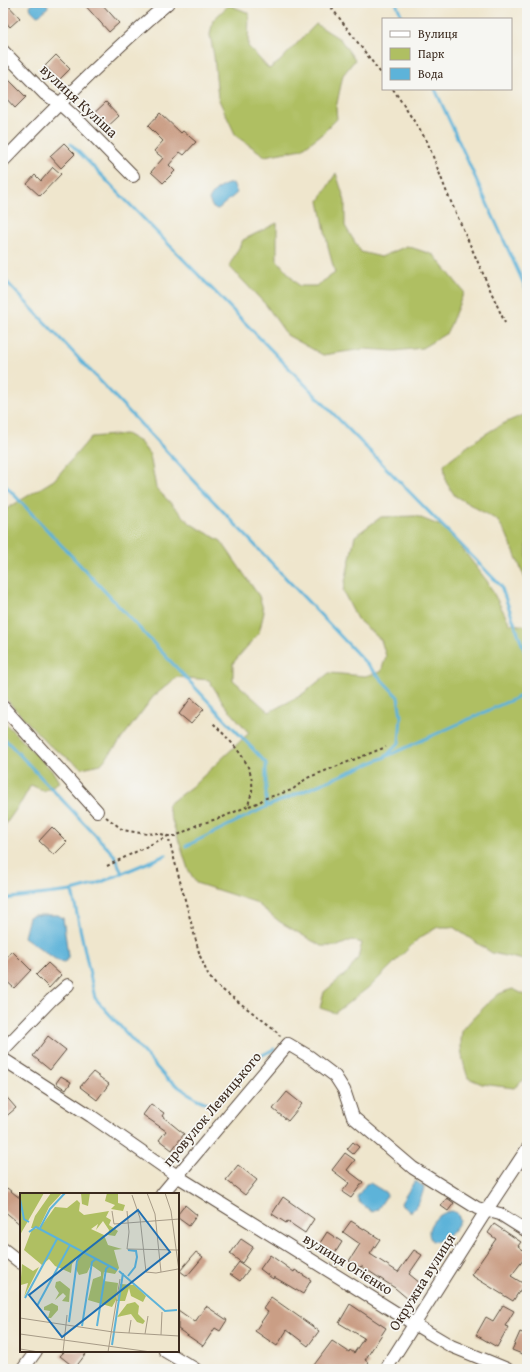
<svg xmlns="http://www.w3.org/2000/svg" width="530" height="1372" font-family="'Gentium Book Plus',serif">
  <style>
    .green { fill: #afbf62; stroke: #757440 }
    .water { fill: #5db3d9; stroke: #4c6e7c }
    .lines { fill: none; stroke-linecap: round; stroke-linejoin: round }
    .stream { stroke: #5db3d9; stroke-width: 3 }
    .building { fill: #ca9e85 }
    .minor-casing { stroke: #564638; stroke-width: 14 }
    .path { stroke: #564638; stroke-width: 2; stroke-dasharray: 3 3; stroke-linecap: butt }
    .minor { stroke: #fff; stroke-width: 12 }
    .labels { text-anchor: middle; stroke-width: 3.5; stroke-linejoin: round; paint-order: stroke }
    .street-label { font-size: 15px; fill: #3b2a1e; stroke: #f6f6f2 }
    .inset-river { fill: none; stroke: #5db3d9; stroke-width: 2 }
    .inset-road { fill: none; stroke: #a79b87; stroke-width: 1 }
    .view { fill: #1f6fb2; fill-opacity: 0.15; stroke: #1f6fb2; stroke-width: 2 }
    .inset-edge { fill: none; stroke: #3b2a1e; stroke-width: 2 }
  </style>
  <rect width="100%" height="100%" fill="#f6f6f2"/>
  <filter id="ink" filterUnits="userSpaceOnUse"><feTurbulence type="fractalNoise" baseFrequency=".025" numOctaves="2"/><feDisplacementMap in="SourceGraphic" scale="8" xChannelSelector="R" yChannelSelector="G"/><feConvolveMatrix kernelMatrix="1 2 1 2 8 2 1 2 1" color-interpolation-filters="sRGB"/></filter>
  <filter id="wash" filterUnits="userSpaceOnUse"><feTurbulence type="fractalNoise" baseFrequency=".012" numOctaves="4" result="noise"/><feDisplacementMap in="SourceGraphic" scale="16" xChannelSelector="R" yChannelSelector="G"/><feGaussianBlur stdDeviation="0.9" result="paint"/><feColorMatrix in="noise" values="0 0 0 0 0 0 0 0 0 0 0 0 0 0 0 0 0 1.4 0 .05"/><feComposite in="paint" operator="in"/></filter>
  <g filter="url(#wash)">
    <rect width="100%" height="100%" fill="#efe6cd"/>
    <g class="green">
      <path d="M229 5 249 13 248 46 269 69 279 62 316 24 340 39 355 60 343 75 336 108 337 119 322 134 302 149 265 156 236 136 218 98 214 56 210 35 213 20Z"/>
      <path d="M336 173 345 201V226L361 252 381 257 407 246 434 255 464 292 447 333 422 348 395 351 364 349 323 355 287 335 266 305 229 266 243 240 277 223V260L299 286H316L335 273 329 251 319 201Z"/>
      <path d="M527 414V583L506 533 497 520 455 496 446 482 444 464C467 446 499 422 527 414Z"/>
      <path d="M126 434 140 442 150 455 156 488 191 524 221 541 259 596 264 612 259 633 233 663V680L269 712 300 696 329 673 365 676 381 672 386 656 381 640 357 619 343 591 355 536 381 517 416 516 446 528 487 581 510 624 527 626V959L524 960 492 953 453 927H438L419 938 373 984 335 1013 320 1008 324 992 349 971 358 958 362 943 352 940 338 946H321L280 922 255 902 196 883 188 869 167 805 195 784 249 733 224 704 209 680 177 677 153 697 117 745 101 764 82 768 49 745 3 696V511L54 480 91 437Z"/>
      <path d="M3 721 53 772 59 782 44 791 31 785 22 801 3 828Z"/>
      <path d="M513 989 527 996V1077L514 1088 482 1084 468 1078C463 1063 459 1048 462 1032 464 1026 493 998 499 994 503 992 509 990 513 989Z"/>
    </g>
    <g class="water">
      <path d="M32 3H47L48 7 40 15 37 16 31 10 30 6Z"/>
      <path d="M233 183 237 193 218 209 213 208 209 200C213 191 223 184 233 183Z"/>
      <path d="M34 915H58L63 918 68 955V959L64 962 58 961 24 937 29 917Z"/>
      <path d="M414 1182H417L424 1187C423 1195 417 1207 411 1212L402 1206 401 1203Z"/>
      <path d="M370 1183 385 1192 387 1195 377 1210 372 1212 359 1202 357 1197 366 1184Z"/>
      <path d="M452 1211 457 1213 460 1220C456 1230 443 1244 432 1241 422 1227 439 1212 452 1211Z"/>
    </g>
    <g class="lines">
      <g class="stream">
        <path d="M396 3 403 19"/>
        <path d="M435 89 527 291"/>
        <path d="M71 144 501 586 527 658"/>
        <path d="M3 278 398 697 401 716 399 743 385 757"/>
        <path d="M3 483 266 763V807"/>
        <path d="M3 737 115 856 122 874"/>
        <path d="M186 846 266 807 385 757 527 693"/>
        <path d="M72 891 95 998 167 1079 197 1099 209 1104 217 1103 251 1061 274 1049"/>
        <path d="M3 899 72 891 94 885 166 855"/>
      </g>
    </g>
    <g id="blocks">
      <g class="building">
        <path d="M3 3H6L20 18 10 27 3 19Z"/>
        <path d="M83 3H101L119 23 109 32Z"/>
        <path d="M56 55 70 69 59 80 45 66Z"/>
        <path d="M3 74 26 97 15 108 3 95Z"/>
        <path d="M106 102 119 116 105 129 92 115Z"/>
        <path d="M160 113 181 133 183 131 196 142 184 155 180 152 169 165 175 171 163 183 151 172 163 158 154 151 163 141 148 126Z"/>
        <path d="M64 143 75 154 61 168 50 156Z"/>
        <path d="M53 167 61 174 40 196 27 184 35 175 41 181Z"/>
        <path d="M191 698 204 709 191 724 179 714Z"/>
        <path d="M52 827 67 842 54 855 39 841Z"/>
        <path d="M12 951 31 970 14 988 3 978V961Z"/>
        <path d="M48 963 61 975 49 988 36 975Z"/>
        <path d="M48 1036 66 1050 50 1070 33 1056Z"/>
        <path d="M93 1072 109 1084 97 1100 80 1087Z"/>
        <path d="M61 1076 71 1082 66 1090 56 1083Z"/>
        <path d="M287 1092 302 1104 288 1121 273 1109Z"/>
        <path d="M3 1093 16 1108 3 1119Z"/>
        <path d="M151 1104 164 1113 162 1116 184 1134 172 1150 159 1140 166 1131 143 1115Z"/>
        <path d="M353 1142 359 1147 353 1154 347 1149Z"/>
        <path d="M345 1153 355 1160 347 1170 363 1182 351 1198 342 1192 349 1183 332 1170Z"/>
        <path d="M238 1165 257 1180 245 1195 226 1180Z"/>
        <path d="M7 1188 21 1199V1225L3 1210V1193Z"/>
        <path d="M283 1197 314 1219 305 1233 287 1221 286 1223 272 1214Z"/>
        <path d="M447 1198 454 1203 448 1211 441 1206Z"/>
        <path d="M185 1205 197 1215 189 1226 178 1218V1214Z"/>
        <path d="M351 1221 380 1239 370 1254 398 1272 414 1250 422 1255 409 1274 420 1283 408 1299 395 1288 361 1266 360 1268 349 1261 360 1244 343 1232Z"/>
        <path d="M494 1224 521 1242 518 1246 527 1253V1255L511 1276 524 1284 513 1301 471 1275 496 1239 488 1233Z"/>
        <path d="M327 1232 342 1242 335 1253 320 1243Z"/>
        <path d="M241 1239 253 1247 242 1263 230 1254Z"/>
        <path d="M196 1252 203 1257 187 1276 180 1271Z"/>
        <path d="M270 1255 294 1272 295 1270 311 1280 303 1294 274 1277 273 1279 260 1269Z"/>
        <path d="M239 1262 249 1269 240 1281 230 1274Z"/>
        <path d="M271 1297 319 1331 308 1346 287 1330 277 1346 255 1331 268 1312 263 1309Z"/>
        <path d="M350 1304 386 1328 365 1360 369 1363 365 1369H311L332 1341 349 1352 350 1350 354 1353 364 1338 339 1323Z"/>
        <path d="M503 1305 514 1311 505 1326 508 1327 497 1347 476 1335 486 1317 493 1321Z"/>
        <path d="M206 1306 227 1320 220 1331 215 1328 203 1346 178 1329V1310L195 1322Z"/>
        <path d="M520 1332 527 1335V1356L512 1350Z"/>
        <path d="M65 1351H88L75 1368 60 1356Z"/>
      </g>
    </g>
  </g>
  <g filter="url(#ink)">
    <use href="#blocks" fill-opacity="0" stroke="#564638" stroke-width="1"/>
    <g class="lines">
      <g class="minor-casing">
        <g id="minor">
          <path d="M3 51 45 94 59 103 81 123 133 176"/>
          <path d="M3 161C56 106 110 53 168 3"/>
          <path d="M3 707 97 811"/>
          <path d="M3 1050 51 1000 68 985"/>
          <path d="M3 1059 91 1116 177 1176 414 1324 451 1346 507 1369"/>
          <path d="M162 1194 288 1044 310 1057 335 1076 344 1090 353 1117 413 1168 477 1208 500 1214 527 1231"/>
          <path d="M3 1249 21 1263"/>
          <path d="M165 1351 195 1369"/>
          <path d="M23 1369 36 1351"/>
          <path d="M386 1369 486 1211 527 1149"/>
        </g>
      </g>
      <g class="path">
        <path d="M328 3 383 76"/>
        <path d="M393 89 427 141 447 193 505 323"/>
        <path d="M249 806 260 802 263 799 292 790 307 778 386 747"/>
        <path d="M106 817 123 830 147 834 158 833 168 836H176L197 825 223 817 248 806C249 801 251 796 252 791 255 763 230 741 213 723"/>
        <path d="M107 866 168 836 200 956 208 975 216 985 273 1028 280 1036"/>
      </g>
      <use href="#minor" class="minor"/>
    </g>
  </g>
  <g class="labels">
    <g class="street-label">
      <text transform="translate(79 101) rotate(43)" y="5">вулиця Куліша</text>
      <text transform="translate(212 1109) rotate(-50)" y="5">провулок Левицького</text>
      <text transform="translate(348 1264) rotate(32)" y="5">вулиця Огієнко</text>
      <text transform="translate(422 1282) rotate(-58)" y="5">Окружна вулиця</text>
    </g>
  </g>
  <g transform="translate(20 1193)">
    <rect width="159" height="159" fill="#efe6cd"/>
    <path d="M0 0H24L0 42ZM31 0H42L29 14 19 35H11L15 23ZM61 0H70L68 13 62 11ZM87 0H98V10L105 12 103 18 91 16 95 12 85 8ZM57 7 60 10 59 18 64 22 89 18 86 24 91 27 89 32 98 38 95 43 88 42 89 37 83 28 76 37 78 31 71 36 84 42 88 52 102 56 94 57 99 75 95 81 84 79 83 85 84 88 98 90 96 107 92 114 68 107 73 86 81 83V79L71 72 67 80 59 82 56 76 59 63 52 71 51 80 35 73 29 66 22 72 4 57 12 36 20 35 35 14 47 15ZM2 71 13 78 19 74 4 104 8 90 1 92 0 98ZM40 88 50 96 49 109 42 108 46 103 43 100 35 107 39 100 35 94 36 89ZM100 91 114 92 126 103 123 109 111 103 109 95 105 108H97ZM115 109 119 113 118 121 125 128 123 131 117 129 111 121 97 124 107 111ZM32 110 38 113V117L31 125H28L30 118 24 117V114Z" fill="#afbf62"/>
    <path class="inset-river" d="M0 6 4 26 9 29M20 35 30 16 45 0M9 39 16 34 97 77M99 78 145 118 157 117M108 83 115 74 117 64 116 58 108 57M5 105 37 46M17 113 50 52M49 129 57 68 63 59M62 133 72 69 76 66M77 133 86 76 89 73M92 152 103 80"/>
    <path class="inset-road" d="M127 0 135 21 141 79M145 0 151 18 159 78M112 2 120 25 126 79 136 80 158 76M92 18 94 31 159 26M107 18 109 39 107 56 159 57M0 125 93 139 159 143M109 140 111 127M0 141 131 159M125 141 128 123M141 142 142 119M0 156 19 159M43 159 47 122M88 159 100 86"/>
    <path class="view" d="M118 17 150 59 42 144 9 102Z"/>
    <rect width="159" height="159" class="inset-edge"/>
  </g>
  <rect width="530" height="1372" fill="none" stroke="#f6f6f2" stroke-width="16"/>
  <rect x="382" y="18" width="130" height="72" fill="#f6f6f2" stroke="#aba49d"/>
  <rect x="390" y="31" width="20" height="6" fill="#ffffff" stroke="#aba49d"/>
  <text x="418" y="38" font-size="12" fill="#3b2a1e">Вулиця</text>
  <rect x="390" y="48" width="20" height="12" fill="#afbf62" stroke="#aba49d"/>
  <text x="418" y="58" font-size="12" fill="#3b2a1e">Парк</text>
  <rect x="390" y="68" width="20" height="12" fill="#5db3d9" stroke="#aba49d"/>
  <text x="418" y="78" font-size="12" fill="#3b2a1e">Вода</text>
</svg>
